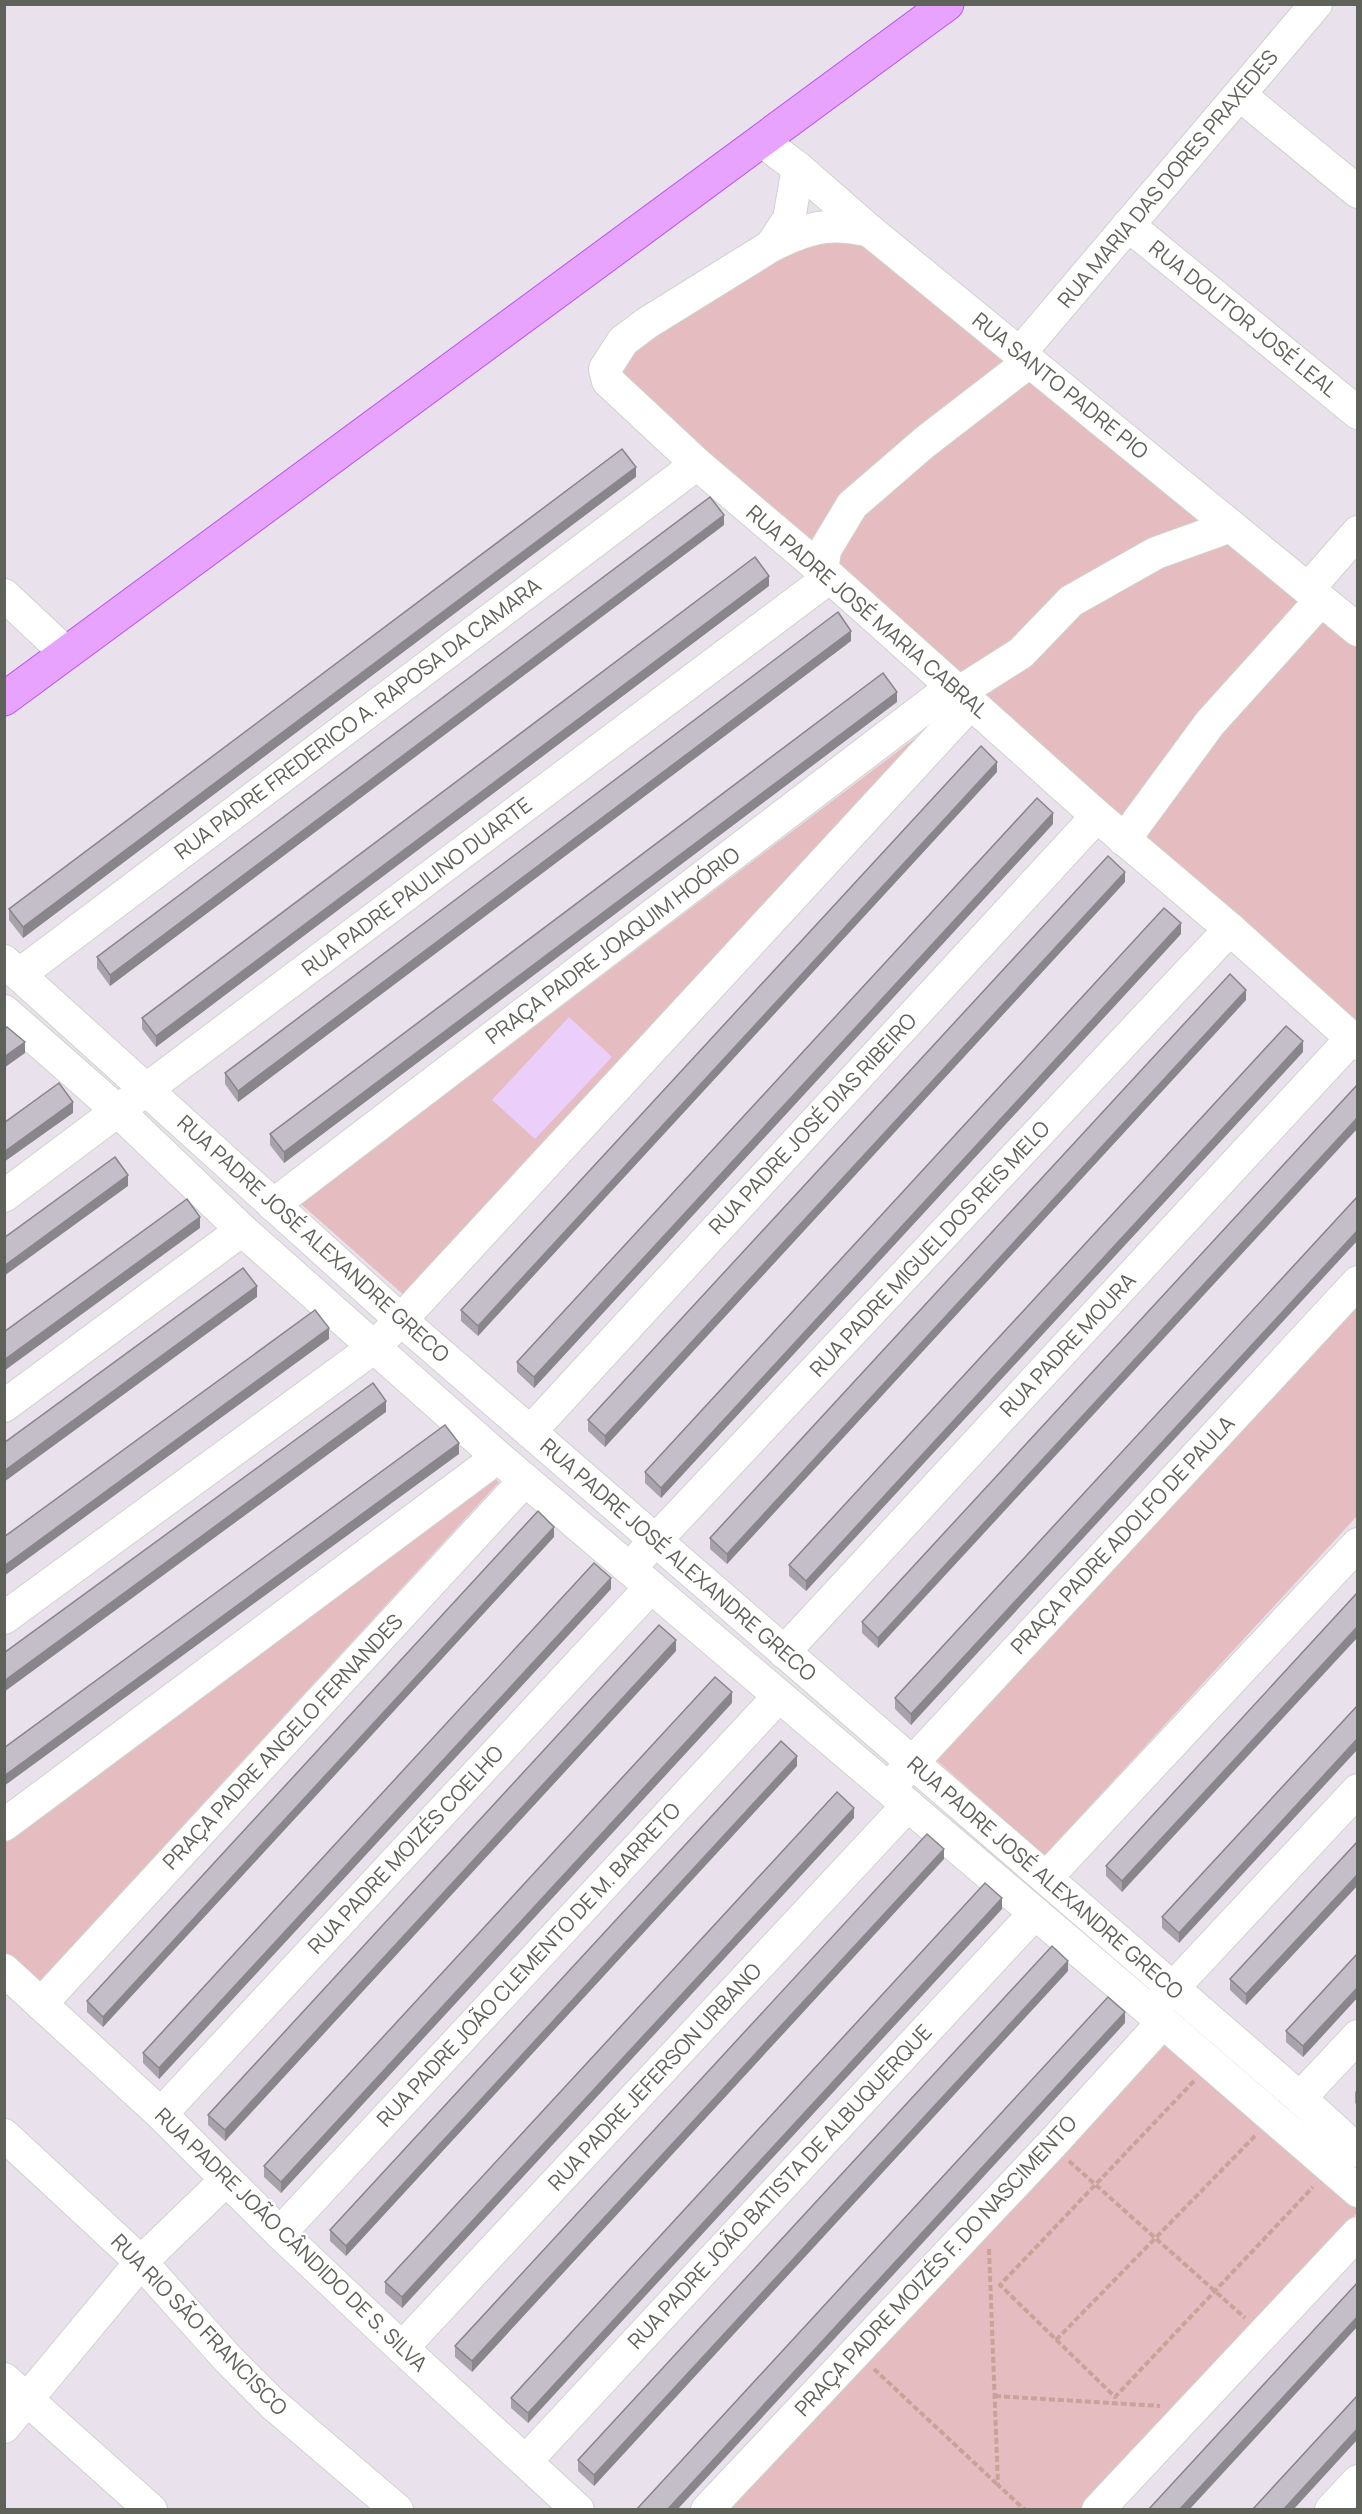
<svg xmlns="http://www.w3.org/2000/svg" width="1362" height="2514" font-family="Manrope,sans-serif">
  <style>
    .green { fill: #e5bcc0 }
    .sand { fill: #eccefa }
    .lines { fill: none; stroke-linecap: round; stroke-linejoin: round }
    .minor-casing { stroke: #cfd3cc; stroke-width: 34 }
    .major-casing { stroke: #b755f1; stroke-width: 35 }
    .path { stroke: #caa299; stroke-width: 4; stroke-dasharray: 6 3; stroke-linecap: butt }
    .minor { stroke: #fff; stroke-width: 32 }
    .major { stroke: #e8a3ff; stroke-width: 33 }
    .wall { fill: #a8a3ab }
    .shaded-wall { fill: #88858b }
    .building { fill: #c3bec7; stroke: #88858b; stroke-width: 1.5 }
    .labels { text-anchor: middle; stroke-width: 5; stroke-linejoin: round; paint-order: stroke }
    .street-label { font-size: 21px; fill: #5e6259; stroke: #fff }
  </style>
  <rect width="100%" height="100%" fill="#e9e1ec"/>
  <g class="green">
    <path d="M866 239 1357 646V1025L649 406 621 370 630 348 799 245Z"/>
    <path d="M943 717 405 1296 301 1204Z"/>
    <path d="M1357 1303V1516L1044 1856 932 1756Z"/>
    <path d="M492 1476 499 1482 36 1985 5 1955V1842Z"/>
    <path d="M1164 2040 1357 2206V2213L1084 2509 726 2510Z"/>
  </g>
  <path class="sand" d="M569 1017 612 1057 535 1139 492 1100Z"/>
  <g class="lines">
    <g class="minor-casing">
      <g id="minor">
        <path d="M1240 95 1358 192"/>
        <path d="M762 141 798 168 870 231 1358 630"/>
        <path d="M798 168 789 219 771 246 647 323 623 341 605 369 608 381 697 464 830 577 1097 816 1230 929 1358 1044"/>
        <path d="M1128 225 1358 413"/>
        <path d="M771 246C807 228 829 221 870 231"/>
        <path d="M1020 353 1316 4"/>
        <path d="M822 571 825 550 852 505 925 442 1030 361"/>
        <path d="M1308 589 1358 532"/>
        <path d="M4 595 66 653"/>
        <path d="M958 693 1021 653 1071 601 1156 553 1231 526"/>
        <path d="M1124 840 1210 723 1321 600"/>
        <path d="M4 961 401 1320 1300 2098 1358 2151"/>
        <path d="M20 974 697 464"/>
        <path d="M4 1011 118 1111 242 1230 498 1457 1163 2022 1358 2191"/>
        <path d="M4 1196 830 577"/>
        <path d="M273 1205 952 687"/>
        <path d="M4 1406 242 1230"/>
        <path d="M530 1432 1097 816"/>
        <path d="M641 1556 1230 929"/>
        <path d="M4 1618 373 1348 401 1320 971 703"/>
        <path d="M784 1652 1351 1039"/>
        <path d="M899 1777 1358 1282"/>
        <path d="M4 1825 498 1457"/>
        <path d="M1046 1878 1358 1544"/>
        <path d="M4 1970 161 2114 280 2233 402 2348 578 2510"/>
        <path d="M41 2004 525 1480"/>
        <path d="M1158 2004 1358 1790"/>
        <path d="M1300 2098 1358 2036"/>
        <path d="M161 2114 651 1587"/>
        <path d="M4 2135 141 2262 229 2360 273 2404 397 2510"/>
        <path d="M280 2233 779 1696"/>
        <path d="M402 2348 908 1805"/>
        <path d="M4 2379 151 2510"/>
        <path d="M4 2427 141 2262 226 2180"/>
        <path d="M526 2461 1035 1913"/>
        <path d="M707 2510 1051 2145 1163 2022"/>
        <path d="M1098 2510 1358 2233"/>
        <path d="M1331 2510 1358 2481"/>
      </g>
    </g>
    <g class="major-casing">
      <path id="major" d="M4 699 947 4"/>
    </g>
    <g class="path">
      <path d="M1194 2081 1000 2285 1115 2397 1313 2187"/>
      <path d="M1069 2161 1245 2318"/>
      <path d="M989 2249 998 2485 1025 2510"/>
      <path d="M1056 2340 1255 2136"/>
      <path d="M874 2369 998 2485"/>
      <path d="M995 2396 1160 2406"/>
    </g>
    <use href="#minor" class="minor"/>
    <use href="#major" class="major"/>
  </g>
  <g class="wall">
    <path d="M636 477 23 938 9 920V909Z"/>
    <path d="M724 525 110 986 97 968V957Z"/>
    <path d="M769 586 156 1047 142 1029V1018Z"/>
    <path d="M851 641 238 1102 225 1084V1073Z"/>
    <path d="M897 702 284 1163 270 1145V1134Z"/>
    <path d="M997 772 478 1336 461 1321V1310Z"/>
    <path d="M1053 824 534 1388 517 1372V1362Z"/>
    <path d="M1125 882 605 1447 588 1431V1420Z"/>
    <path d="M1181 934 661 1498 645 1483V1472Z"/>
    <path d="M1246 1000 727 1564 710 1549V1538Z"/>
    <path d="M1303 1052 806 1591 789 1576V1565Z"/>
    <path d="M1358 1084 878 1648 862 1633V1622Z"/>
    <path d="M1358 1196 911 1725 895 1709V1698Z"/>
    <path d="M554 1537 103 2027 87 2012V2001Z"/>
    <path d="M611 1589 159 2079 143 2063V2053Z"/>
    <path d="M1358 1592 1122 1892 1106 1876V1866Z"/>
    <path d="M676 1651 225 2141 208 2125V2115Z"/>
    <path d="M732 1703 281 2193 264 2177V2166Z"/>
    <path d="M1358 1705 1179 1943 1162 1928V1917Z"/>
    <path d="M797 1766 346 2256 330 2241V2230Z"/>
    <path d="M854 1818 402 2308 385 2293V2282Z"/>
    <path d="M1358 1841V1885L1246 2005 1230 1990V1979Z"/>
    <path d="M944 1859 472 2372 455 2357V2346Z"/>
    <path d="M1002 1909 528 2423 511 2408V2398Z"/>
    <path d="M1358 1953V1997L1303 2057 1286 2042V2031Z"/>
    <path d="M1068 1971 594 2486 578 2471V2460Z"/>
    <path d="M1358 2089V2106L1355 2103V2092Z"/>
  </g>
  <g class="shaded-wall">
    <path d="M636 467V477L23 938V927Z"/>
    <path d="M724 515V525L110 986V975Z"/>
    <path d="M769 576V586L156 1047V1036Z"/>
    <path d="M851 631V641L238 1102V1091Z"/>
    <path d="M897 692V702L284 1163V1152Z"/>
    <path d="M997 762V772L478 1336V1326Z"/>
    <path d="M1053 813V824L534 1388V1377Z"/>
    <path d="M1125 872V882L605 1447V1436Z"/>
    <path d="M1181 923V934L661 1498V1488Z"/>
    <path d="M1246 990V1000L727 1564V1554Z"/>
    <path d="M1303 1041V1052L806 1591V1581Z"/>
    <path d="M25 1042V1053L4 1068V1057Z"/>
    <path d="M73 1102V1113L4 1162V1152Z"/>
    <path d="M1358 1117V1128L878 1648V1638Z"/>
    <path d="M128 1175V1186L4 1276V1266Z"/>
    <path d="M200 1217V1228L4 1371V1360Z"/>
    <path d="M1358 1230V1240L911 1725V1714Z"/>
    <path d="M257 1286V1297L4 1482V1471Z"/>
    <path d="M329 1328V1339L4 1576V1566Z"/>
    <path d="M386 1401V1412L4 1692V1681Z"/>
    <path d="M459 1443V1454L4 1786V1776Z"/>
    <path d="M554 1527V1537L103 2027V2017Z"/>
    <path d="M611 1578V1589L159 2079V2068Z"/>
    <path d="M1358 1626V1637L1122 1892V1881Z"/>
    <path d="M676 1640V1651L225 2141V2130Z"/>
    <path d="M732 1692V1703L281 2193V2182Z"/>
    <path d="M1358 1738V1749L1179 1943V1933Z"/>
    <path d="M797 1756V1766L346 2256V2246Z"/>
    <path d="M854 1808V1818L402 2308V2297Z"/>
    <path d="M944 1849V1859L472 2372V2361Z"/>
    <path d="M1358 1874V1885L1246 2005V1994Z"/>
    <path d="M1002 1898V1909L528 2423V2413Z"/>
    <path d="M1068 1961V1971L594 2486V2475Z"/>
    <path d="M1358 1987V1997L1303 2057V2046Z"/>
    <path d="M1125 2012V2023L677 2510H667Z"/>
    <path d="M1358 2316V2326L1189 2510H1179Z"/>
    <path d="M1358 2428V2439L1293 2510H1283Z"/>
  </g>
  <g class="building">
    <path d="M622 449 636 467 23 927 9 909Z"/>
    <path d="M710 497 724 515 110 975 97 957Z"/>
    <path d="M755 557 769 576 156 1036 142 1018Z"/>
    <path d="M838 612 851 631 238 1091 225 1073Z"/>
    <path d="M883 673 897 692 284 1152 270 1134Z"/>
    <path d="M981 746 997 762 478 1326 461 1310Z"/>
    <path d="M1037 798 1053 813 534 1377 517 1362Z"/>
    <path d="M1108 856 1125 872 605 1436 588 1420Z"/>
    <path d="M1164 908 1181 923 661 1488 645 1472Z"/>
    <path d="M1230 974 1246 990 727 1554 710 1538Z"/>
    <path d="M1286 1026 1303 1041 806 1581 789 1565Z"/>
    <path d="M7 1027 25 1042 4 1057V1029Z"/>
    <path d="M59 1083 73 1102 4 1152V1123Z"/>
    <path d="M1358 1084V1117L878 1638 862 1622Z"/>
    <path d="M115 1157 128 1175 4 1266V1238Z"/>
    <path d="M1358 1196V1230L911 1714 895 1698Z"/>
    <path d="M187 1199 200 1217 4 1360V1332Z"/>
    <path d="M243 1268 257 1286 4 1471V1443Z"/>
    <path d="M315 1310 329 1328 4 1566V1537Z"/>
    <path d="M373 1383 386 1401 4 1681V1653Z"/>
    <path d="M445 1425 459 1443 4 1776V1748Z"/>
    <path d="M538 1511 554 1527 103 2017 87 2001Z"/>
    <path d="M594 1563 611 1578 159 2068 143 2053Z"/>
    <path d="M1358 1592V1626L1122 1881 1106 1866Z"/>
    <path d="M659 1625 676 1640 225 2130 208 2115Z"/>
    <path d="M715 1677 732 1692 281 2182 264 2166Z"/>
    <path d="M1358 1705V1738L1179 1933 1162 1917Z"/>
    <path d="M781 1741 797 1756 346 2246 330 2230Z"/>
    <path d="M837 1792 854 1808 402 2297 385 2282Z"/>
    <path d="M927 1834 944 1849 472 2361 455 2346Z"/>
    <path d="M1358 1841V1874L1246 1994 1230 1979Z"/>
    <path d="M985 1883 1002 1898 528 2413 511 2398Z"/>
    <path d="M1052 1946 1068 1961 594 2475 578 2460Z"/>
    <path d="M1358 1953V1987L1303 2046 1286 2031Z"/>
    <path d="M1108 1997 1125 2012 667 2510H636Z"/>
    <path d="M1358 2282V2316L1179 2510H1148Z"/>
    <path d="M1358 2395V2428L1283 2510H1252Z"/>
  </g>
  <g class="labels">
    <g class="street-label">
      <text transform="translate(1168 179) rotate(-50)" y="7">RUA MARIA DAS DORES PRAXEDES</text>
      <text transform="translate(1243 319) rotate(39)" y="7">RUA DOUTOR JOSÉ LEAL</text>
      <text transform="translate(1060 386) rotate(39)" y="7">RUA SANTO PADRE PIO</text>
      <text transform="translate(867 612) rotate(41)" y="7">RUA PADRE JOSÉ MARIA CABRAL</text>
      <text transform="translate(358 719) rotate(-37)" y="7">RUA PADRE FREDERICO A. RAPOSA DA CAMARA</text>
      <text transform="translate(417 887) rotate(-37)" y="7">RUA PADRE PAULINO DUARTE</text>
      <text transform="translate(613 946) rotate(-37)" y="7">PRAÇA PADRE JOAQUIM HOÓRIO</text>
      <text transform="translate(813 1124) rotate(-47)" y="7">RUA PADRE JOSÉ DIAS RIBEIRO</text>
      <text transform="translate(313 1239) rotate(42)" y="7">RUA PADRE JOSÉ ALEXANDRE GRECO</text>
      <text transform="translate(930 1249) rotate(-47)" y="7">RUA PADRE MIGUEL DOS REIS MELO</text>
      <text transform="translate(1068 1345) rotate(-47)" y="7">RUA PADRE MOURA</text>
      <text transform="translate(1123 1535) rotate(-47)" y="7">PRAÇA PADRE ADOLFO DE PAULA</text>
      <text transform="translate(678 1560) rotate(41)" y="7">RUA PADRE JOSÉ ALEXANDRE GRECO</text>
      <text transform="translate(283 1742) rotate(-47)" y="7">PRAÇA PADRE ANGELO FERNANDES</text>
      <text transform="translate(406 1850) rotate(-47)" y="7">RUA PADRE MOIZÉS COELHO</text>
      <text transform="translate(1045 1878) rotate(41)" y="7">RUA PADRE JOSÉ ALEXANDRE GRECO</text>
      <text transform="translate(529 1965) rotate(-47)" y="7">RUA PADRE JOÃO CLEMENTO DE M. BARRETO</text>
      <text transform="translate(655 2077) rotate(-47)" y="7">RUA PADRE JEFERSON URBANO</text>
      <text transform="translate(780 2187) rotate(-47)" y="7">RUA PADRE JOÃO BATISTA DE ALBUQUERQUE</text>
      <text transform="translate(291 2240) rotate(44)" y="7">RUA PADRE JOÃO CÂNDIDO DE S. SILVA</text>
      <text transform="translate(936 2266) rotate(-47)" y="7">PRAÇA PADRE MOIZÉS F. DO NASCIMENTO</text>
      <text transform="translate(199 2325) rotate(46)" y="7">RUA RIO SÃO FRANCISCO</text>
    </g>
  </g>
  <rect width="1362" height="2514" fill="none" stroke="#5e6259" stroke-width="12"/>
</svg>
